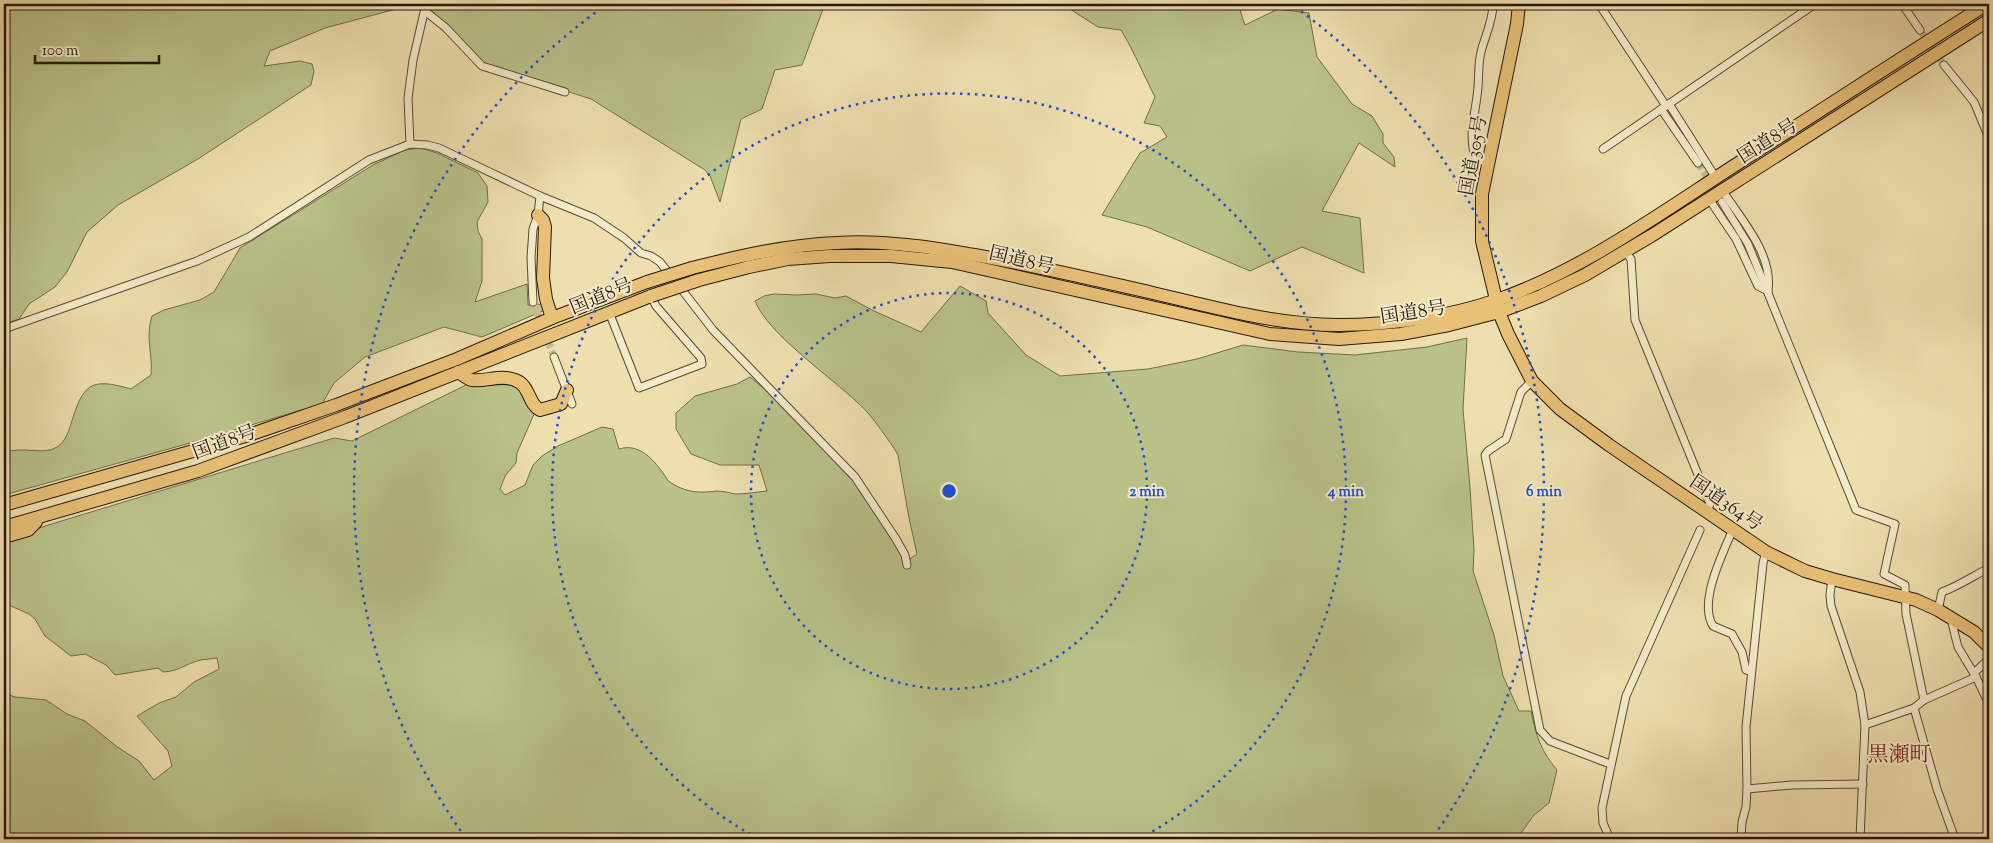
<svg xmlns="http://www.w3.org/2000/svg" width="1993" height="843" font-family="'Sorts Mill Goudy','Noto Serif JP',serif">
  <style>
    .green { fill: #bac28a; stroke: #706e4b }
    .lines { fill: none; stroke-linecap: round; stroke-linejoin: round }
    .street-tunnel { stroke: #c7b78e; stroke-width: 7; stroke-dasharray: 7 3.5; stroke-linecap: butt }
    .street-casing { stroke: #584a34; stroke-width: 9 }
    .highway-casing { stroke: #26190c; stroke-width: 14 }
    .street { stroke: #f5eaca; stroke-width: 7 }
    .highway { stroke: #e8c077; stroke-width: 12 }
    .highway-bridge-casing { stroke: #26190c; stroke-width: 14; stroke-linecap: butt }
    .highway-bridge { stroke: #e8c077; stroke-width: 12 }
    .ring { fill: none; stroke: #1d4ed8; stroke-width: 2.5; stroke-dasharray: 2.5 5 }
    .labels { text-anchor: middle; stroke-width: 4; stroke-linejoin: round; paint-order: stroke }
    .street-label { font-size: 19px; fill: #26190c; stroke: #f5eaca }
    .quarter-label { font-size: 21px; fill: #7a1f14; stroke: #f5eaca }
    .centre { fill: #1d4ed8; stroke: #f5eaca; stroke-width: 2.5 }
    .ring-label { font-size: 15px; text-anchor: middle; font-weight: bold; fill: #1d4ed8; stroke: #f5eaca; stroke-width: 4; stroke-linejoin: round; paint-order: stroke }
  </style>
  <rect width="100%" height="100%" fill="#efdfae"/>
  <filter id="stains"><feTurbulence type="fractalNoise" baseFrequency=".004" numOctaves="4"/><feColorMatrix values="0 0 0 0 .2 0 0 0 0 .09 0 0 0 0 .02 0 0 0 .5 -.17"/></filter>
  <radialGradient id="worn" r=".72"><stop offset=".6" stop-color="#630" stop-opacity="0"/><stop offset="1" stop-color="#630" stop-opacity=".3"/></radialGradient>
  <g class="green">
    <path d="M4 4H397L396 9 325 28 270 51 264 66 300 61 312 64 314 71 311 85 198 159 118 205 87 232 67 272 55 287 29 304 19 319 4 324Z"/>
    <path d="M428 4H825L802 65 775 70 762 109 741 119 720 202 710 176 705 170 591 99 486 65 427 9Z"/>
    <path d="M1062 4H1238L1245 25 1278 9 1309 13 1317 57 1352 104 1372 116 1383 134V143L1394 157 1395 167 1359 143 1322 211 1360 218 1364 273 1302 247 1250 271 1147 227 1102 215 1140 153 1167 137 1160 126 1144 123 1155 97C1143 74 1134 51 1121 30L1098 27Z"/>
    <path d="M421 148 437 153 478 173 487 186 488 202 477 222 478 231 482 239V281L475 302 527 284 528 305 543 304V311L482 337 444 327 365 357 334 383 322 404 190 443 4 495V453C21 445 44 456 57 447 65 442 68 433 71 424 83 384 90 377 131 389L151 375C153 353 145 339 152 316L164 310 200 300 214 292 240 248 373 165 405 150Z"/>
    <path d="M960 286 986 301 988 313 1026 355 1060 376 1148 369 1197 359 1243 345 1298 352 1355 355 1427 347 1467 338 1463 409 1470 488 1474 550 1473 571 1494 635 1503 676 1519 711H1531C1536 736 1541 751 1557 770L1549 803 1533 816 1517 839H4V693L15 697 46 700 67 714 85 721 116 746 139 761 154 780 172 766 168 751 137 716 159 703 176 697 194 682 219 669 217 658C211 659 206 659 201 660 184 664 181 671 163 672L158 668 115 675 106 665 85 654 71 656 45 636 35 619 29 614 4 603V541L45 526 334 438 352 441 470 383 499 382 521 388 535 412 517 453 516 463 505 476 500 489 505 495 525 485 533 465 542 456 558 446 602 427 613 429 619 449C639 443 652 458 663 473 666 477 668 482 673 484 688 493 700 493 717 491 723 491 730 493 736 494 746 494 757 492 767 491L759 465H720L691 454 676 429V413L695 396 737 384 750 377 785 406 858 486 903 557 910 559 917 554 909 518 898 455 894 448C883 433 872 415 858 403 831 377 768 334 755 301L764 296 774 294 797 295 816 294 835 298 846 296 874 311 921 332Z"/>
  </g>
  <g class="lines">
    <g class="street-tunnel">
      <path d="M1920 30 1944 65"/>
      <path d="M1698 163 1719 196"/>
      <path d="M533 302 554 357"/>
    </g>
    <g class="street-casing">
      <g id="street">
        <path d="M1599 4 1666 106"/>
        <path d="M1902 4 1920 30"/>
        <path d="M425 11 446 28 482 66 565 92"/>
        <path d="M1944 65 1974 102 1989 138"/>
        <path d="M1669 104 1716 178"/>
        <path d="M1661 109 1698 163"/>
        <path d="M410 144 408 98 413 60 426 4"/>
        <path d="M1603 149 1815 4"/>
        <path d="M1488 162 1476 160C1467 133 1476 114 1478 87 1479 76 1478 64 1481 52 1485 36 1493 21 1493 4"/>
        <path d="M1722 190C1741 219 1773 254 1768 290"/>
        <path d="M1709 199 1736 239 1758 286 1768 291"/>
        <path d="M1722 202 1748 244 1856 510 1895 524 1884 574 1905 585 1906 614 1924 700 1914 708 1865 725"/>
        <path d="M1625 252 1631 259 1635 320 1710 504 1707 511"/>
        <path d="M679 286 713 330 855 477 896 539 905 555 907 565"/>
        <path d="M533 302 531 258 533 229 538 215 540 196"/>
        <path d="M609 312 639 388 702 364 701 358 656 306 651 296"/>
        <path d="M4 329 197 261 249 237 369 160 410 144 427 145 439 148 540 196 594 218 624 238 641 253 651 256 660 262 670 275"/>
        <path d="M554 357 572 404"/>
        <path d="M1532 381 1521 392 1506 439 1488 451 1485 455 1540 730 1550 741 1610 764"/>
        <path d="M1733 529C1723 553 1698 602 1713 626L1732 634 1742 652 1746 670 1751 671"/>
        <path d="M1832 579 1830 595 1831 606 1860 692 1865 725 1860 839"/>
        <path d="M1938 610 1942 592C1959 586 1973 576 1989 568"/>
        <path d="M1951 619 1958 647 1976 677 1989 704"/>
        <path d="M1974 673 1989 659"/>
        <path d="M1924 700 1976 677"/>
        <path d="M1914 708 1937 789 1955 839"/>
        <path d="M1747 789 1792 785 1863 784"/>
        <path d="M1610 839 1603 823 1602 808 1626 696 1700 530"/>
        <path d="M1741 839 1742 822 1746 807 1747 789 1746 727 1763 563 1766 552"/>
      </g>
    </g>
    <g class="highway-casing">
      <g id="highway">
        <path d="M1519 4 1517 24 1482 194V241L1499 312 1508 334 1532 381 1560 409 1609 445 1766 552 1805 571 1832 579 1916 600 1938 610 1974 632 1989 647"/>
        <path d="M538 215 543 220 545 227 543 278 546 299 552 318"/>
        <path d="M692 268C740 256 787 245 836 243 880 240 925 246 968 254 1030 264 1091 279 1153 293 1214 307 1275 325 1338 325 1390 325 1448 317 1497 300 1585 269 1662 212 1740 162 1822 110 1904 56 1987 4"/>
        <path d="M699 280 749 267 788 259 830 256H891L952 262 1270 334 1339 339 1401 334 1449 325 1499 312 1541 296 1585 275 1651 236 1989 20"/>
        <path d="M458 372C462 374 467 379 472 380 486 382 500 374 515 380 530 385 528 404 540 410L561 404 567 390"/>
        <path d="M4 505 249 435 336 405 457 359 552 318 647 282"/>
        <path d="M4 527 198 471 345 417 651 296"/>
        <path d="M4 537 28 530 36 522"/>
      </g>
    </g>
    <use href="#street" class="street"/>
    <use href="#highway" class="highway"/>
    <g class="highway-bridge-casing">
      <g id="highway-bridge">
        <path d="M647 282 692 268"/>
        <path d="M651 296 699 280"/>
      </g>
    </g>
    <use href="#highway-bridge" class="highway-bridge"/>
  </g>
  <g class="ring">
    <circle cx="949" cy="491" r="198"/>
    <path d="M757 838A397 397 0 1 1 1141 838"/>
    <path d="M465 837A595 595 0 0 1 603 7M1295 7A595 595 0 0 1 1433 837"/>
  </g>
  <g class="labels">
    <g class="street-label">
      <text transform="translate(1767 140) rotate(-32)" y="7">国道8号</text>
      <text transform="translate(1472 155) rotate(-80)" y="7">国道305号</text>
      <text transform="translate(1022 259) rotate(13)" y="7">国道8号</text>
      <text transform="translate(601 295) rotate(-22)" y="7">国道8号</text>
      <text transform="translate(1413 311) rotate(-9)" y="7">国道8号</text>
      <text transform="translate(224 441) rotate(-20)" y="7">国道8号</text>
      <text transform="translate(1727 502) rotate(34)" y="7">国道364号</text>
    </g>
    <g class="quarter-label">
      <text x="1899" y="761">黒瀬町</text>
    </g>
  </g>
  <circle cx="949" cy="491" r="8" class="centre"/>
  <g class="ring-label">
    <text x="1147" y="496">2 min</text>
    <text x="1346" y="496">4 min</text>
    <text x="1544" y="496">6 min</text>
  </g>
  <rect width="1993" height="843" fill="none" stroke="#efdfae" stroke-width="20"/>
  <rect x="5" y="5" width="1983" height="833" fill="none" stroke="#26190c" stroke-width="2.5"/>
  <rect x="10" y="10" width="1973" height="823" fill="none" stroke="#26190c"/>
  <path d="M35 55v8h124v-8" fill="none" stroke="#26190c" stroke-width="2.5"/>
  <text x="42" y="55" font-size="15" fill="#26190c" stroke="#f5eaca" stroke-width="4" paint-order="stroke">100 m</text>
  <rect width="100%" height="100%" filter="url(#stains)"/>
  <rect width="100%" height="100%" fill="url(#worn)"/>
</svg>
